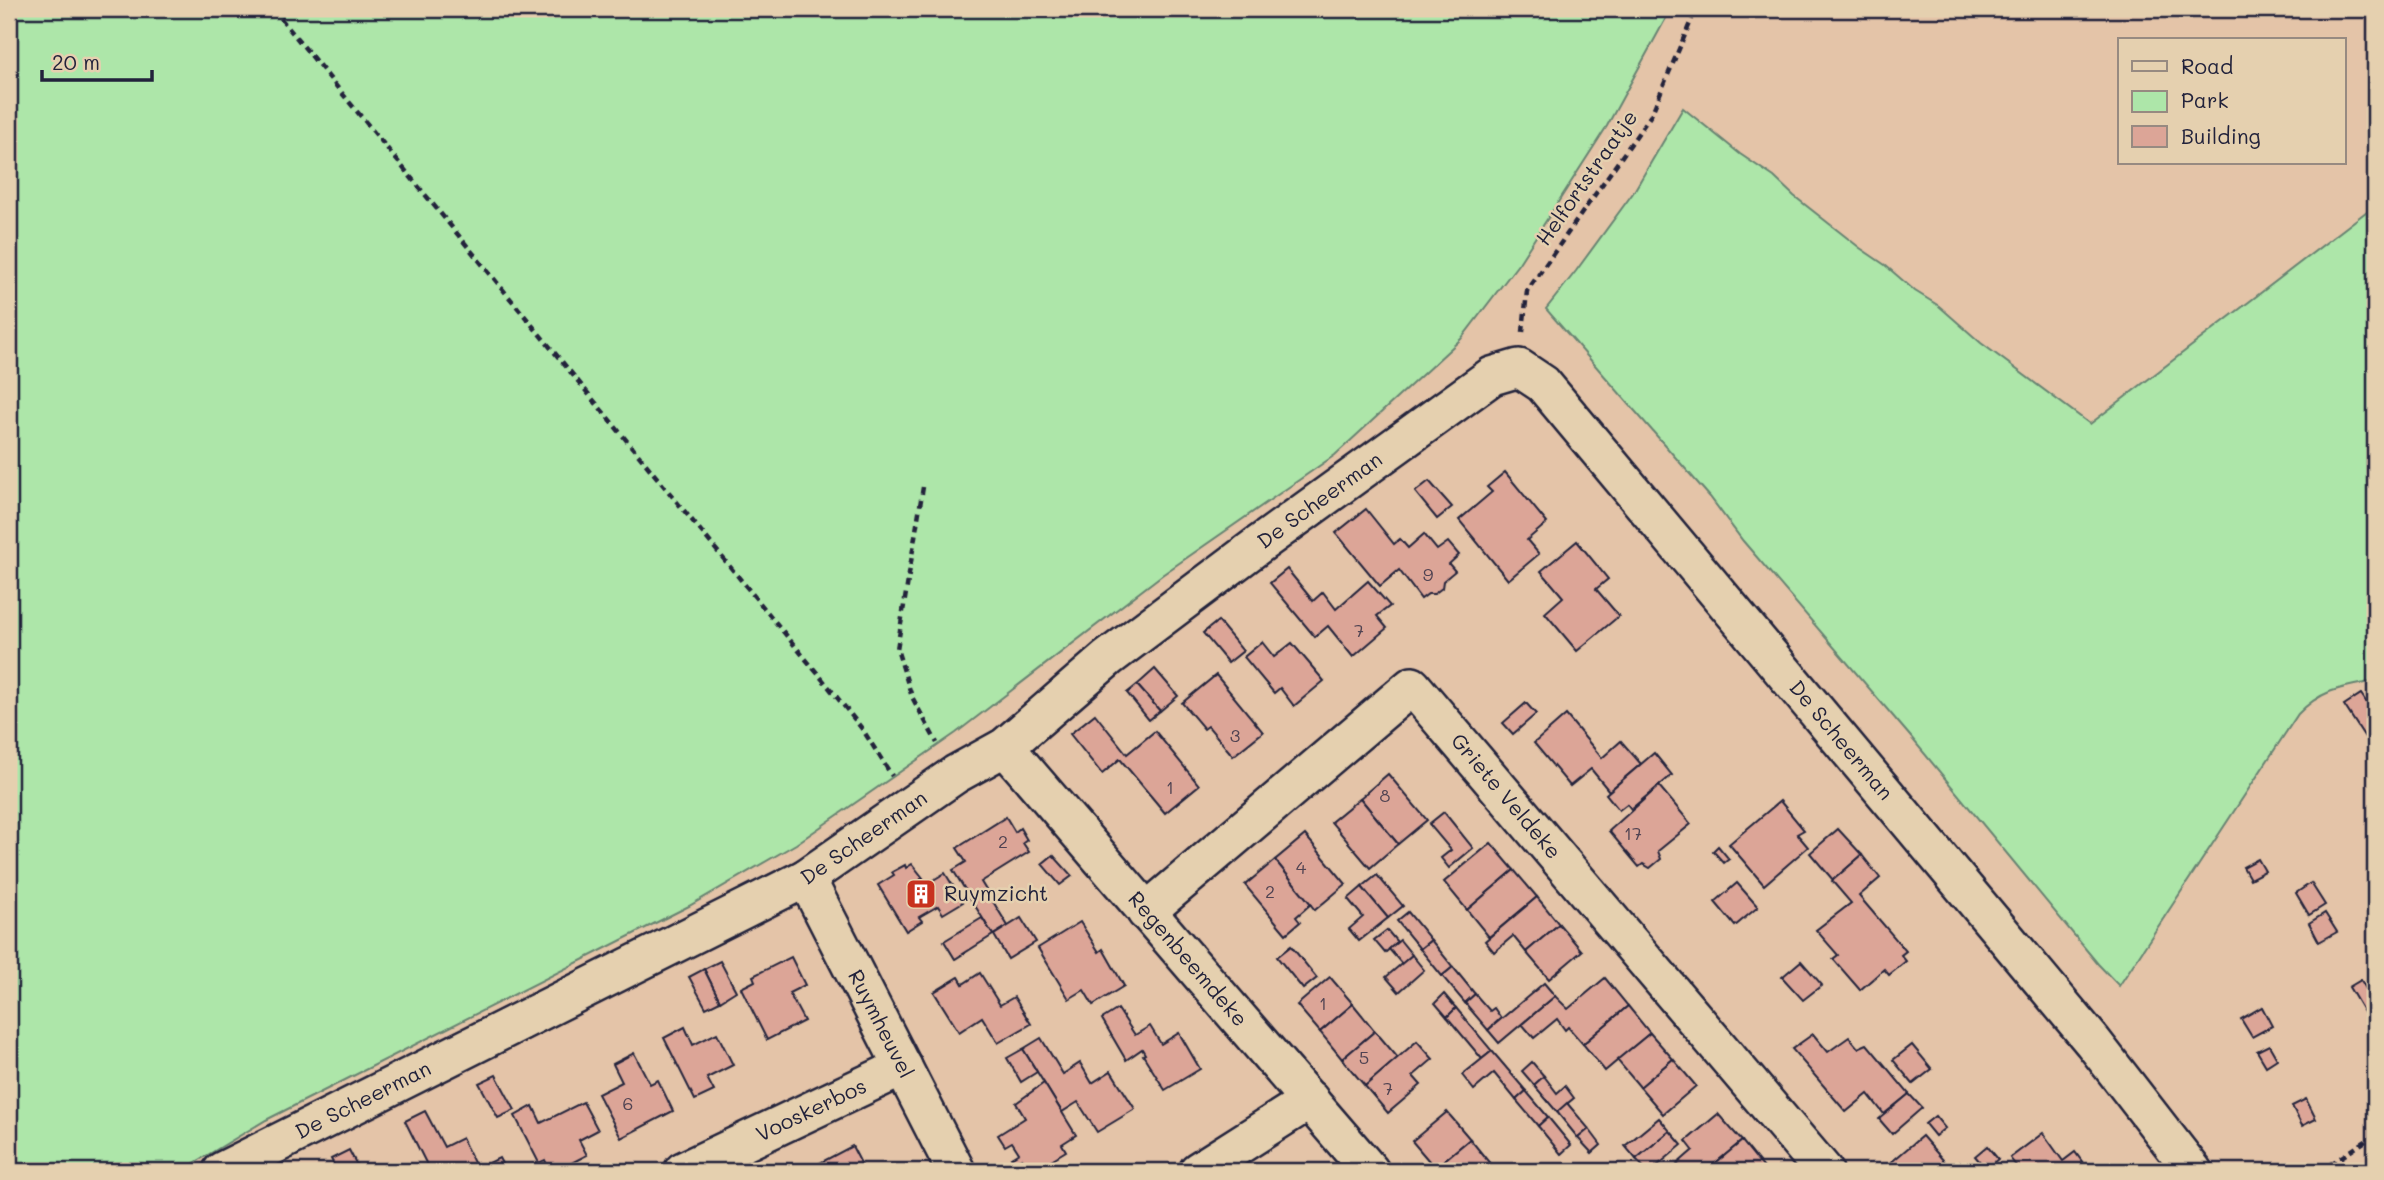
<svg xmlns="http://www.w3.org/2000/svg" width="2384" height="1180" font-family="Mali,sans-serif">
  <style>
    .green { fill: #ade6a9; stroke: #688472; stroke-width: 2 }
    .building { fill: #dca597; stroke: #22223b; stroke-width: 2 }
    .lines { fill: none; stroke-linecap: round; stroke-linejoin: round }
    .minor-casing { stroke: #22223b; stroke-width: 42 }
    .path { stroke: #22223b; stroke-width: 4.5; stroke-dasharray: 7 5; stroke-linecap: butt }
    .minor { stroke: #e5d0af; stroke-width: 37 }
    .labels { text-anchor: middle; stroke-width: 5; stroke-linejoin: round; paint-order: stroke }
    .number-label { font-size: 18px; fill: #504352 }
    .street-label { font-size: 21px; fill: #22223b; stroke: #e5d0af }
    .poi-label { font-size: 21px; fill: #22223b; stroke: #e5d0af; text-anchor: start }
  </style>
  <rect width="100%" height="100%" fill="#e4c4a8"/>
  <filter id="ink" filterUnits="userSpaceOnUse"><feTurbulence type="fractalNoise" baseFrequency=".0143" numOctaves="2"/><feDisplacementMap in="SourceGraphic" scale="14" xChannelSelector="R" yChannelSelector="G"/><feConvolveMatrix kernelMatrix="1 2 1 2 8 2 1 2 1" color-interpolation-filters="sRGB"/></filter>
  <g filter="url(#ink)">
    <g class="green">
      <path d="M9 9H1671L1607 126 1519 263 1461 339 1335 455 1162 575 956 733 796 844 689 906 266 1120 181 1171H9Z"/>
      <path d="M1683 108 1740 154 1774 177 1794 196 1860 248 1885 265 1915 291 1939 306 1981 343 2090 424 2375 205V681C2343 687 2322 689 2298 714L2119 986 2098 964 1910 736 1743 541 1710 497 1546 309 1576 271 1633 193Z"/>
    </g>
    <g class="building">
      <path d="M1505 472 1547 523 1527 540 1539 554 1508 580 1459 520 1492 492 1487 487Z"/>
      <path d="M1429 481 1452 507 1437 519 1415 492Z"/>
      <path d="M1366 509 1394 544 1400 539 1408 548 1424 534 1437 550 1448 542 1459 555 1449 564 1455 571 1443 581 1442 588 1434 594H1428L1421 599 1399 570 1380 586 1336 533Z"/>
      <path d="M1577 541 1608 579 1596 589 1619 616 1577 651 1545 613 1563 597 1541 571Z"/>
      <path d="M1287 569 1313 601 1323 592 1336 609 1368 581 1390 606 1377 616 1387 628 1353 657 1328 626 1315 637 1270 583Z"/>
      <path d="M1218 621 1243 651 1228 663 1203 633Z"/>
      <path d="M1262 642 1274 657 1292 643 1324 681 1294 706 1280 688 1274 693 1244 657Z"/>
      <path d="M1155 669 1178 696 1160 711 1137 685Z"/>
      <path d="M1216 675 1263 732 1233 756 1208 726 1204 729 1182 703Z"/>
      <path d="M1137 685 1160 711 1149 720 1127 693Z"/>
      <path d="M2361 694 2375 715V746L2372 748 2344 705Z"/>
      <path d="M1526 703 1536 714 1513 734 1503 723Z"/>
      <path d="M1095 714 1127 754 1155 731 1199 785 1165 813 1120 759 1102 774 1070 734Z"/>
      <path d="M1566 715 1602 758 1621 741 1641 764 1609 791 1591 769 1570 786 1534 743Z"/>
      <path d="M1654 753 1672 775 1631 809 1627 804 1619 810 1606 794Z"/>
      <path d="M1388 774 1427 820 1398 844 1360 798Z"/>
      <path d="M1659 786 1691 824 1658 851 1661 859 1650 868 1643 864 1639 867 1609 831Z"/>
      <path d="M1360 798 1398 844 1370 868 1331 822Z"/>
      <path d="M1780 801 1804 830 1797 834 1808 847 1764 885 1729 844Z"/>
      <path d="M1444 812 1473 848 1449 868 1441 858 1451 850 1429 824Z"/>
      <path d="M1006 817 1015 832 1020 828 1027 840 1023 843 1029 852 981 882 1008 926 993 935 953 870 966 862 957 848Z"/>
      <path d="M1838 829 1862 855 1833 880 1810 853Z"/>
      <path d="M1305 835 1346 884 1315 910 1275 860Z"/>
      <path d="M1491 843 1514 870 1467 910 1444 882Z"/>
      <path d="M1718 846 1729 859 1724 863 1713 851Z"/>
      <path d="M1053 855 1072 876 1060 885 1042 864Z"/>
      <path d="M1862 855 1880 878 1859 896 1906 951 1901 955 1906 961 1889 975 1884 969 1860 990 1833 959 1838 955 1816 930 1851 903 1832 881Z"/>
      <path d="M2258 859 2265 871 2250 879 2243 867Z"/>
      <path d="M1275 860 1311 904 1296 917 1300 922 1286 934 1245 885Z"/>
      <path d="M912 864 923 878 921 879 925 885 945 873 963 902 943 914 938 906 919 917 922 921 906 931 878 885 894 875 892 872 905 865 906 868Z"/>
      <path d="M1514 870 1537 897 1489 937 1467 910Z"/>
      <path d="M1377 875 1403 906 1388 918 1362 887Z"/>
      <path d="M1737 883 1758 907 1735 926 1715 902Z"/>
      <path d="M2311 883 2325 905 2309 915 2296 893Z"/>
      <path d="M1362 887 1388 918 1359 941 1349 929 1363 917 1348 899Z"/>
      <path d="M1537 897 1559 924 1526 952 1513 936 1494 952 1485 941Z"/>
      <path d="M1408 912 1431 940 1420 949 1397 921Z"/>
      <path d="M2325 913 2337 932 2319 942 2309 923Z"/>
      <path d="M982 918 993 935 955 959 944 941Z"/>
      <path d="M1021 918 1036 942 1008 959 994 935Z"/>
      <path d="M1080 922 1099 952 1103 949 1124 986 1093 1005 1084 990 1069 999 1038 948Z"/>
      <path d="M1559 924 1582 951 1549 979 1526 952Z"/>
      <path d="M1387 930 1397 942 1385 953 1374 940Z"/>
      <path d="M1400 940 1412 955 1402 964 1389 949Z"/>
      <path d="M1431 940 1453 967 1442 976 1420 949Z"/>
      <path d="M1291 946 1317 978 1303 989 1277 957Z"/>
      <path d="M1412 955 1424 970 1399 992 1386 977Z"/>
      <path d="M791 957 805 985 789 993 804 1021 767 1040 741 988 755 981 753 976Z"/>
      <path d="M720 961 736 991 720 1001 704 969Z"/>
      <path d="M1801 961 1822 985 1803 1000 1782 977Z"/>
      <path d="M1453 967 1475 994 1465 1003 1442 976Z"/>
      <path d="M704 969 720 1001 706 1008 689 977Z"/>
      <path d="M980 973 1000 1005 1014 997 1031 1024 998 1043 982 1017 959 1032 934 992 959 977 963 984Z"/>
      <path d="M1330 977 1353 1004 1320 1032 1297 1005Z"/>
      <path d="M1605 978 1628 1006 1583 1044 1568 1027 1565 1030 1557 1019 1534 1038 1522 1024 1555 996 1568 1009Z"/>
      <path d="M2361 980 2375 1005V1008L2365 1014 2349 987Z"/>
      <path d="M1544 983 1555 996 1499 1043 1488 1030Z"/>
      <path d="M1444 994 1456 1008 1447 1017 1435 1003Z"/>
      <path d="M1475 994 1490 1011 1494 1008 1501 1018 1488 1030 1465 1003Z"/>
      <path d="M1353 1004 1375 1031 1342 1059 1320 1032Z"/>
      <path d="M1628 1006 1650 1033 1605 1071 1583 1044Z"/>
      <path d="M2262 1007 2272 1026 2252 1037 2241 1019Z"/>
      <path d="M1456 1008 1492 1051 1482 1059 1447 1017Z"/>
      <path d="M1118 1009 1135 1035 1150 1026 1161 1044 1179 1033 1200 1069 1165 1090 1143 1055 1145 1054 1142 1049 1126 1060 1102 1019Z"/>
      <path d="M685 1027 693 1045 717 1033 733 1065 707 1078 714 1091 695 1100 664 1038Z"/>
      <path d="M1375 1031 1398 1058 1365 1086 1342 1059Z"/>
      <path d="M1650 1033 1673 1059 1640 1087 1617 1060Z"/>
      <path d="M1813 1034 1828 1052 1849 1037 1858 1048 1867 1044 1909 1094 1884 1114 1868 1094 1846 1112 1792 1049Z"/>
      <path d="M1041 1038 1063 1074 1080 1063 1092 1083 1111 1071 1135 1109 1097 1132 1078 1102 1062 1112 1023 1049Z"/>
      <path d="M1417 1041 1433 1059 1413 1076 1421 1085 1388 1113 1365 1086Z"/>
      <path d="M1912 1045 1932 1069 1913 1084 1893 1060Z"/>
      <path d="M2269 1045 2277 1059 2266 1066 2257 1051Z"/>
      <path d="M1023 1049 1037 1072 1021 1082 1007 1058Z"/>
      <path d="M1492 1051 1526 1091 1516 1100 1494 1073 1474 1090 1462 1075Z"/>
      <path d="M634 1053 650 1084 658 1080 673 1111 621 1138 598 1094 622 1082 613 1064Z"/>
      <path d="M1673 1059 1696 1086 1663 1114 1640 1087Z"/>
      <path d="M1532 1062 1544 1076 1534 1085 1522 1071Z"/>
      <path d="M496 1075 515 1110 498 1118 479 1083Z"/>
      <path d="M1544 1076 1557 1093 1565 1086 1574 1098 1557 1112 1534 1085Z"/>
      <path d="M1044 1083 1076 1135 1062 1144 1066 1151 1033 1171H1030L1022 1158 1014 1162 1011 1158 1019 1153 1012 1142 1005 1146 998 1135 1025 1118 1016 1103Z"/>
      <path d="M1526 1091 1548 1117 1538 1126 1516 1100Z"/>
      <path d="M1909 1094 1922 1108 1892 1134 1879 1119Z"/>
      <path d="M2306 1099 2316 1119 2302 1126 2292 1106Z"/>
      <path d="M583 1102 598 1130 579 1140 587 1155 556 1171H550L545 1160 539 1163 515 1116 533 1106 541 1123Z"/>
      <path d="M1567 1103 1589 1129 1578 1138 1557 1112Z"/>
      <path d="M425 1111 444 1147 462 1138 477 1169 499 1158 506 1171H430L405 1121Z"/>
      <path d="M1447 1112 1470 1139 1435 1168 1412 1141Z"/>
      <path d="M1718 1114 1742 1141 1706 1171H1684L1677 1164 1693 1150 1686 1141Z"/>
      <path d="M1935 1116 1945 1128 1935 1136 1925 1124Z"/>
      <path d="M1548 1117 1571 1145 1561 1154 1538 1126Z"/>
      <path d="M1659 1118 1670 1131 1636 1159 1625 1146Z"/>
      <path d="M1589 1129 1601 1145 1592 1153 1578 1138Z"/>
      <path d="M1670 1131 1682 1145 1651 1171H1647L1636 1159Z"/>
      <path d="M2043 1133 2063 1161 2075 1152 2089 1171H2020L2010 1158Z"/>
      <path d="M1922 1136 1951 1169 1959 1162 1967 1171H1894L1888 1165Z"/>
      <path d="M1470 1139 1492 1166 1485 1171H1437L1435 1168Z"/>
      <path d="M1742 1141 1764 1168 1760 1171H1706Z"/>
      <path d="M852 1146 865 1171H821L818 1164Z"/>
      <path d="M1987 1146 1998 1159 1986 1169 1975 1156Z"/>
      <path d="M349 1150 360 1171H337L331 1159Z"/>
    </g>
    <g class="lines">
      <g class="minor-casing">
        <g id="minor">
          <path id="s1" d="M1005 747 1370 1171"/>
          <path id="s2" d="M806 878 956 1171"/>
          <path id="s3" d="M1146 912 1412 686 1824 1171"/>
          <path id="s4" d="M222 1171 806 878 956 774 1005 747 1108 658 1257 546 1492 376 1519 368 1543 384 2093 1042 2193 1171"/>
          <path id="s5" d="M683 1171 903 1067"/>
          <path d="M1198 1171 1310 1100"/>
        </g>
      </g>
      <g class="path">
        <path d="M273 9 836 696 863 730 892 776"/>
        <path d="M1523 332 1527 291 1651 115 1696 9"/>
        <path d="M923 487 897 649 912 697 937 743"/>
        <path d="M2320 1171 2375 1135"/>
      </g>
      <use href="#minor" class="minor"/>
    </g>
  </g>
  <defs>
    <g id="building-square" transform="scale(1.575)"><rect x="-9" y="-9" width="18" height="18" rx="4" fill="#c8321e" stroke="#e5d0af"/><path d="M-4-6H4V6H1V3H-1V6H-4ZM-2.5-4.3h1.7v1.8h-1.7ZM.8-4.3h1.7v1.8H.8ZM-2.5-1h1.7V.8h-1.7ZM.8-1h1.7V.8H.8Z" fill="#fff"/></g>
  </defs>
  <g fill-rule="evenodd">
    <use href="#building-square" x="921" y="894"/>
  </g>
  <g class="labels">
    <g class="number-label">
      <text x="1428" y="581">9</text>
      <text x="1359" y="637">7</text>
      <text x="1235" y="742">3</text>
      <text x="1170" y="794">1</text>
      <text x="1385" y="802">8</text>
      <text x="1633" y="840">17</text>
      <text x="1003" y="848">2</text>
      <text x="1301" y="874">4</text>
      <text x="1270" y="898">2</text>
      <text x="1323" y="1010">1</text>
      <text x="1364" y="1064">5</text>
      <text x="1388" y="1095">7</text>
      <text x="628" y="1110">6</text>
    </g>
    <g class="street-label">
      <text transform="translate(1587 178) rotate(-55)" y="7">Helfortstraatje</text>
      <text dy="7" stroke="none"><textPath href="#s4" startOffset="1292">De Scheerman</textPath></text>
      <text dy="7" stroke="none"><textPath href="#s4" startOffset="2026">De Scheerman</textPath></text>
      <text dy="7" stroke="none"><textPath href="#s3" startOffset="494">Griete Veldeke</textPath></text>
      <text dy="7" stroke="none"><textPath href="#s4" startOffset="724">De Scheerman</textPath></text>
      <text dy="7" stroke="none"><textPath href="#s1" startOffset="280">Regenbeemdeke</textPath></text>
      <text dy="7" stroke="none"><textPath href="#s2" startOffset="164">Ruymheuvel</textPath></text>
      <text dy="7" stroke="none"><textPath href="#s4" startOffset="158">De Scheerman</textPath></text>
      <text dy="7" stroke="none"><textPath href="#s5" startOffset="142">Vooskerbos</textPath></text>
    </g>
    <g class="poi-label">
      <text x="944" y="901">Ruymzicht</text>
    </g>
  </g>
  <rect width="2384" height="1180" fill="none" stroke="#e5d0af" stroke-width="35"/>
  <rect x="18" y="18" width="2349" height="1145" fill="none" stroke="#22223b" stroke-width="2.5" filter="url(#ink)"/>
  <rect x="2118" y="38" width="228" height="126" fill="#e5d0af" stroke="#978a81" stroke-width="2"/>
  <rect x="2132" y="61" width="35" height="10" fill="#e5d0af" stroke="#978a81" stroke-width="2"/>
  <text x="2181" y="74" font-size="21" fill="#22223b">Road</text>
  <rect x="2132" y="91" width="35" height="21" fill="#ade6a9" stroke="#978a81" stroke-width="2"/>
  <text x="2181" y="108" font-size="21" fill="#22223b">Park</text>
  <rect x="2132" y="126" width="35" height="21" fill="#dca597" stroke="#978a81" stroke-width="2"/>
  <text x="2181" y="144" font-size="21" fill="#22223b">Building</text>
  <path d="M42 70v10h110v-10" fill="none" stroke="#22223b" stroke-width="3.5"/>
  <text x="52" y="70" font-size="21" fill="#22223b" stroke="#e5d0af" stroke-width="5" paint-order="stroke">20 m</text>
</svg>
